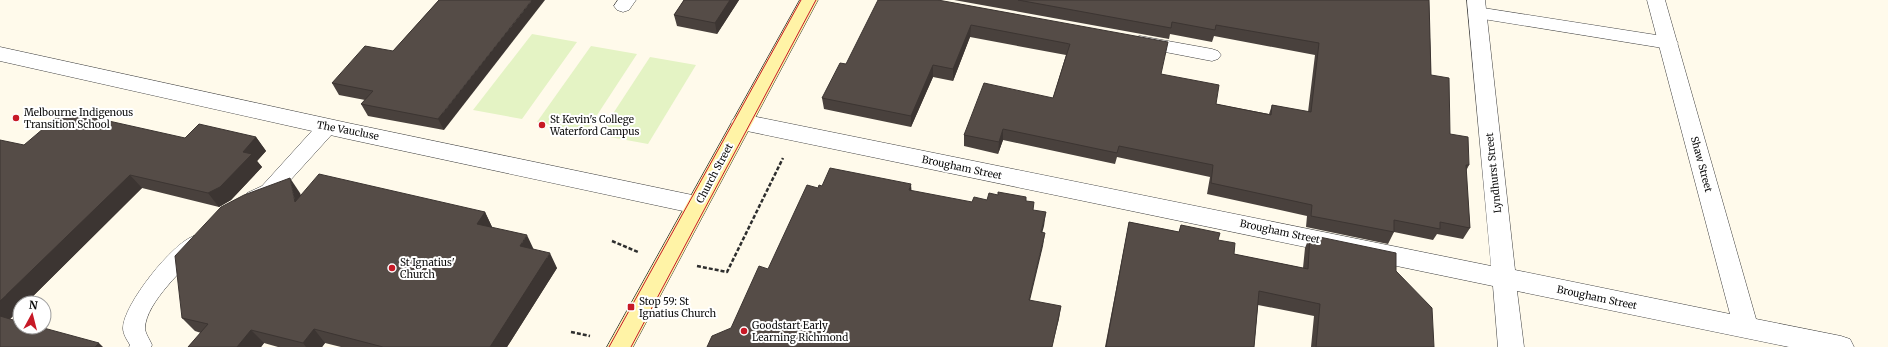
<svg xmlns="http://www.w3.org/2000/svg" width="1888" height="347" font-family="Merriweather,serif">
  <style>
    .pitch { fill: #e4f3c4 }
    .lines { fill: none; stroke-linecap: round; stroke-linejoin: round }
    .lane-casing { stroke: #3f3f3f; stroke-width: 1 }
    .street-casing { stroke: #3f3f3f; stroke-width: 1 }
    .secondary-casing { stroke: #2e2e2e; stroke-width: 1 }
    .path { stroke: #2e2e2e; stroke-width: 2.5; stroke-dasharray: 4 2; stroke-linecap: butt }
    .lane { fill: #fff; fill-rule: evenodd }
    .street { fill: #fff; fill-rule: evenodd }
    .secondary { fill: #fff3a6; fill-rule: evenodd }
    .tram { stroke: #c71926; stroke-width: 1 }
    .wall { fill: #49413d }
    .shaded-wall { fill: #3c3532 }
    .building { fill: #554c47; stroke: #3c3532 }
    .poi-dot { fill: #c71926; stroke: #fff; stroke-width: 1.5 }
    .labels { text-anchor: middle; stroke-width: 4; stroke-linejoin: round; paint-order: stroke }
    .poi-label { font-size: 10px; fill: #0c0c0c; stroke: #fff; text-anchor: start }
    .street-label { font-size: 10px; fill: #0c0c0c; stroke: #fff }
  </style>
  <rect width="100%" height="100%" fill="#fffaeb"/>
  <g class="pitch">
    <path d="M532 34 577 42 522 119 473 110Z"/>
    <path d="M591 46 637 54 586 132 537 122Z"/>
    <path d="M650 57 696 65 648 144 599 135Z"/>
  </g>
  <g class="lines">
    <g class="lane-casing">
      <g id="lane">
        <path d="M618 0H636L629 10 623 12 617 10 614 6Z"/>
        <path d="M1477 7 1669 37 1675 39 1678 43 1675 47 1669 49 1471 17 1468 13 1471 9Z"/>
        <path d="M1140 36 1212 49 1218 51 1221 55 1218 59 1212 61 1134 46 1131 42 1134 38Z"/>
        <path d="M327 120 334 122 337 127 334 132 276 196 254 207 247 205 244 199 247 193 262 186 320 122Z"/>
        <path d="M194 236 201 238 205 244 201 250C185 268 146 302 145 328 145 333 150 340 152 345L151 347H129L130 345C127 340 123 334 123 328 123 305 173 242 194 236Z"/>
      </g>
    </g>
    <g class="street-casing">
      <g id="street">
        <path d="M1467 0H1485L1515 270 1730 314 1647 0H1665L1756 319 1841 336 1850 339 1854 347H1789L1517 291 1524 347H1498L1493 286 742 130 735 127 731 122 735 117 742 114 1491 266Z"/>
        <path d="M0 47 348 123 697 196 705 199 708 205 705 211 697 214 348 139 0 61Z"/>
      </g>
    </g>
    <g class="secondary-casing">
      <path id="secondary" d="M800 0H818L633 347H607Z"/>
    </g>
    <g class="path">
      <path d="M612 241 638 252"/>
      <path d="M697 266 727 272 783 158"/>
      <path d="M571 332 590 336"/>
    </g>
    <use href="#lane" class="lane"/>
    <use href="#street" class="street"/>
    <use href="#secondary" class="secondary"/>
    <g class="tram">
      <path d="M609 347 801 0"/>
      <path d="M631 347 816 0"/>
    </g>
  </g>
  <g class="wall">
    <path d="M439 0 444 130 368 116 361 104 365 100 339 95 332 83 393 51Z"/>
    <path d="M684 0H739L717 34 677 26 674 15Z"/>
    <path d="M938 0 1161 74 1216 104 1269 114 1272 105 1308 112 1315 55 1214 36 1212 42 1170 34 1169 39 954 0H1429L1431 75 1450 134 1469 165 1466 171 1470 228 1463 239 1437 234 1433 240 1394 232 1388 244 1306 227 1307 216 1207 194 1210 177 1117 157 1115 164 1003 140 998 154 964 146V135L1053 98 1066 55 970 37 953 81 933 77 911 127 824 109 822 98 846 64Z"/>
    <path d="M256 137 266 151 257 161 262 167 231 200 219 207 142 188 10 319 0 347 24 145 185 138Z"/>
    <path d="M300 193 301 196 485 212 492 227V228L534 250 557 268 507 347H341L325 343 322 347H278L264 343 261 347H188L201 333 195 331 182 318Z"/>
    <path d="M1129 222 1179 232 1181 225 1218 240 1234 254 1303 268 1305 248 1310 235 1396 271 1434 347H1311L1314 316 1258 305 1254 347H1105Z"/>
  </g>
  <g class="shaded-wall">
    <path d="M532 0H545L444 130 438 119Z"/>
    <path d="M730 0H739L717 34 715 23Z"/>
    <path d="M971 25 970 37 953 81V69Z"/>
    <path d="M933 65V77L911 127V116Z"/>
    <path d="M1003 129V140L998 154 999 142Z"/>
    <path d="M256 137 266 151 257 161 262 167 231 200 219 207 208 193 243 152Z"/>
    <path d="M130 175 142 188 26 303H20V309L3 326 0 323V301Z"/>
    <path d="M290 178 300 193 305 217 295 202Z"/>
    <path d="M911 184 912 198 909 190Z"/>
    <path d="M485 212 492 227 484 239 477 224Z"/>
    <path d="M1046 212 1044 226 1039 245 1041 232Z"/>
    <path d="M1045 233 1043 246 1027 313 1029 300Z"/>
    <path d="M527 235 534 250 520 246Z"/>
    <path d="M550 253 557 268 507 347H490Z"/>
    <path d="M1061 306 1059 319 1052 347Z"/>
    <path d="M314 329 325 343 322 347H306L303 343Z"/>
    <path d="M251 330 264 343 261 347H237Z"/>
    <path d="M99 343 103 347H95Z"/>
  </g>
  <g class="building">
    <path d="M439 0H532L438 119 361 104 373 91 332 83 365 46 393 51Z"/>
    <path d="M684 0H730L715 23 674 15Z"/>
    <path d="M878 0H938L1168 42 1161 74 1219 85 1216 104 1271 115 1272 105 1311 112 1319 43 1216 25 1215 30 1172 22 1171 28 1018 0H1429L1431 75 1449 78 1450 134 1468 137 1469 165H1466L1470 228 1440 222V229L1394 220V232L1311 216 1312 205 1211 183 1213 165 1119 146 1117 153 1003 129 999 142 964 135 984 83 1053 98 1070 44 971 25 953 69 933 65 911 116 822 98 840 63 846 64Z"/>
    <path d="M64 111 185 138 199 124 256 137 243 152 252 154 220 187 208 193 130 175 0 301V140L24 145Z"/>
    <path d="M830 168 911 184 909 190 972 202 974 197 987 200 989 193 998 195V192L1026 197V201L1034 202 1033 210 1046 212 1041 232 1045 233 1029 300 1061 306 1052 347H707L712 336 731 328 759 266 768 269 807 185 818 188 819 185 822 186Z"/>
    <path d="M319 174 485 212 477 224 527 235 520 246 550 253 490 347H383L314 329 303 343 251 330 237 347H188L208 324 182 318 175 256 221 207 244 195 290 178 295 202Z"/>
    <path d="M1129 222 1179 232 1181 225 1220 233 1218 240 1235 243 1234 254 1308 269 1310 235 1396 253V271L1432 308 1434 347H1316L1320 304 1259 291 1254 347H1106Z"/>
    <path d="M0 316 20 322V327H40L99 343 95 347H0Z"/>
  </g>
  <g class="poi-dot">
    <circle cx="16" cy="118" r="4"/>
    <circle cx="542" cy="125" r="4"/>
    <circle cx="392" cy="268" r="4"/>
    <rect x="627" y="303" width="8" height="8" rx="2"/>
    <circle cx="744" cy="331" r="4"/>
  </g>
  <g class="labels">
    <g class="poi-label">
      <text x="24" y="116">Melbourne Indigenous<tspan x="24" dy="12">Transition School</tspan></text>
      <text x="550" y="123">St Kevin's College<tspan x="550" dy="12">Waterford Campus</tspan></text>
      <text x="400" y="266">St Ignatius'<tspan x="400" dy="12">Church</tspan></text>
      <text x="639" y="305">Stop 59: St<tspan x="639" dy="12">Ignatius Church</tspan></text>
      <text x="752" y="329">Goodstart Early<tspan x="752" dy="12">Learning Richmond</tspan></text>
    </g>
    <g class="street-label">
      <text transform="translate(348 130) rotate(11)" y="4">The Vaucluse</text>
      <text transform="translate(1702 164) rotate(75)" y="4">Shaw Street</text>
      <text transform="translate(962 167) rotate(12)" y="4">Brougham Street</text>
      <text transform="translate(714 173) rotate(-62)" y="4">Church Street</text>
      <text transform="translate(1493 173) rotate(-96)" y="4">Lyndhurst Street</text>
      <text transform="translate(1280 231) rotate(12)" y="4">Brougham Street</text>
      <text transform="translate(1597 297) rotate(12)" y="4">Brougham Street</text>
    </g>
  </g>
  <g transform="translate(32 315) rotate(7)"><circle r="19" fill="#ffffff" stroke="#9e9e9e"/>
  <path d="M0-3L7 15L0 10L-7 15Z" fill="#c71926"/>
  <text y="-6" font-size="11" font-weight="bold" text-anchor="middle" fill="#0c0c0c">N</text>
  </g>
</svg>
